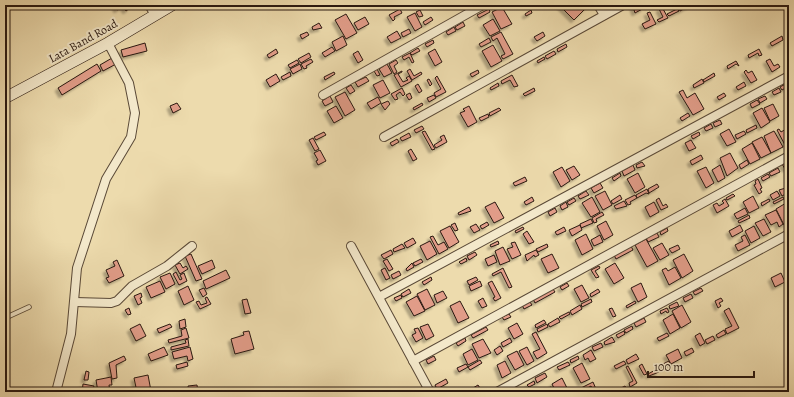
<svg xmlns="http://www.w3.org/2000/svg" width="794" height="397" font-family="Alegreya,serif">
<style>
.building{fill:#e19c88;stroke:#291810;filter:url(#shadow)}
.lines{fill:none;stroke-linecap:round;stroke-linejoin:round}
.service-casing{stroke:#5a4937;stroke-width:5.5}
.minor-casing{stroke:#5a4937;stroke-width:10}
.secondary-casing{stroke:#291810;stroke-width:12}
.service{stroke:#f3e8ca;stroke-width:4}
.minor{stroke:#f3e8ca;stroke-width:8}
.secondary{stroke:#f3e8ca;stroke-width:11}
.labels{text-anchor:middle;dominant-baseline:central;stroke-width:4;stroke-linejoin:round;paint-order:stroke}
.street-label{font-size:12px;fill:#291810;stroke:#f3e8ca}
</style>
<defs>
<filter id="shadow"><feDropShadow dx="-3" dy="3" stdDeviation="1" flood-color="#0004"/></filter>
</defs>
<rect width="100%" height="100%" fill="#eddbad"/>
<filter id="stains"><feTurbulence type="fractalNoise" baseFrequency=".005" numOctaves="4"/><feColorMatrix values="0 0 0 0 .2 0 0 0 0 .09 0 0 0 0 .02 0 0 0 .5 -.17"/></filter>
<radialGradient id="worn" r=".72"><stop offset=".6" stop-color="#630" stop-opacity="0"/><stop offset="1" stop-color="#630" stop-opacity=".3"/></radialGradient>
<g class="building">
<path d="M121,5L122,7L117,10L115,6Z"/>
<path d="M122,5H129L130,8L126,11Z"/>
<path d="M559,5H589L574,20Z"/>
<path d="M637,5H642L644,8L635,13L633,7Z"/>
<path d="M680,5L681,6L691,5L680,11L677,6Z"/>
<path d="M502,7L512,24L501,29L492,12Z"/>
<path d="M662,7L668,18L659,22L657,20L663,17L659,9Z"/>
<path d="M5,9L8,21L5,22Z"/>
<path d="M400,9L402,13L394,17L395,19L393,21L389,15Z"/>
<path d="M489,9L490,12L479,18L477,15Z"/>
<path d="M677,9L679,11L669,16L667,14Z"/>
<path d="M420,10L423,16L419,17L416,12Z"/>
<path d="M531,10L532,13L526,16L525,14Z"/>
<path d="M650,12L656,24L645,29L642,24L650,20L647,13Z"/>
<path d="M415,13L422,27L415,31L407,17Z"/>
<path d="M346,14L357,33L346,39L335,20Z"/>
<path d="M365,17L369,24L358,30L354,23Z"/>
<path d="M431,17L433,20L425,25L423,22Z"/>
<path d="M493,19L500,31L490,36L483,25Z"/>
<path d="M463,22L465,26L457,30L455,27Z"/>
<path d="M319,23L322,28L313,30L312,27Z"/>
<path d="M454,27L456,31L448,35L446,32Z"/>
<path d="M409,29L411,33L403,37L401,33Z"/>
<path d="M397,31L401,38L391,43L387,37Z"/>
<path d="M307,32L309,35L302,39L300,35Z"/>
<path d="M501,32L513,54L503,59L501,56L505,54L497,38L493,41L491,37Z"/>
<path d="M543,32L545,36L537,41L534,37Z"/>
<path d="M343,36L347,45L336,51L332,42Z"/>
<path d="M782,36L783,40L772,46L770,43Z"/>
<path d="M489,38L491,42L481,47L479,44Z"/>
<path d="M433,40L434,43L427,47L425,44Z"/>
<path d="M145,43L147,51L123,57L121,50Z"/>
<path d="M566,44L567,47L558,52L557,49Z"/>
<path d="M493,45L502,61L491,67L482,51Z"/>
<path d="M332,47L335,51L325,57L322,53Z"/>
<path d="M418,48L420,51L412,55L410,53Z"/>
<path d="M276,49L278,53L269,58L267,55Z"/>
<path d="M435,49L442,62L435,66L428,53Z"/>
<path d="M759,49L762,55L759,56L758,53L749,58L748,55Z"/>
<path d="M358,51L363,60L358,63L353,54Z"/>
<path d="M554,51L556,54L547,59L545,56Z"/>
<path d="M309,53L311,57L301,63L298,59Z"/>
<path d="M410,53L414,62L412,63L409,57L404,60L402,57Z"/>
<path d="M544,57L545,59L538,63L537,61Z"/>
<path d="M112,58L116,64L103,71L100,65Z"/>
<path d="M311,59L313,62L306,66L307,68L304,69L301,64Z"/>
<path d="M770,59L774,66L778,64L780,67L772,72L766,61Z"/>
<path d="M297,60L299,63L290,68L288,65Z"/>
<path d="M396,60L398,63L394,66L397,72L394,74L389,64Z"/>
<path d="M736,61L739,66L736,64L728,69L727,66Z"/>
<path d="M97,64L101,71L62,95L58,88Z"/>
<path d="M300,64L302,69L293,74L290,69Z"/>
<path d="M387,64L392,73L384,77L379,69Z"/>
<path d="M377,69L380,75L377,76L374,71Z"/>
<path d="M410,69L414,76L421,72L422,74L412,80L407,71Z"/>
<path d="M478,70L479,73L472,77L470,74Z"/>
<path d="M746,70L748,73L752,71L757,80L751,83L744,72Z"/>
<path d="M402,71V72L398,74L403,82L408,80L406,78L409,76L412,81L401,87L394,75Z"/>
<path d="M290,72L291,76L283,80L281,77Z"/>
<path d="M334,72L335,74L325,80L324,77Z"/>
<path d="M714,73L715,76L704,82L703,80Z"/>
<path d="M276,74L280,81L270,87L266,80Z"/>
<path d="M512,75L518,86L514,87L510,80L502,84L501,81Z"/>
<path d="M437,76L446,92L436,97L434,93L441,89L435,78Z"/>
<path d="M366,77L369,81L358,87L355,82Z"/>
<path d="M429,79L432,84L430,86L427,80Z"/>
<path d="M702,79L704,83L694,88L693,85Z"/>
<path d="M383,80L390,93L380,98L373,85Z"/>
<path d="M744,82L746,86L738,90L736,87Z"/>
<path d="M789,82V86L782,90L780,87Z"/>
<path d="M498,83L499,86L491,90L490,88Z"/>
<path d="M418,84L422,91L419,93L415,86Z"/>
<path d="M351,85L355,91L350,94L346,88Z"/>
<path d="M402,88L405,94L403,96L400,92L396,95L398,99L395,100L391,94Z"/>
<path d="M534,88L535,91L525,96L523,94Z"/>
<path d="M779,88L781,92L774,95L772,92Z"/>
<path d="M683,90L687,98L695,93L704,109L693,115L679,92Z"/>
<path d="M345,92L355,110L345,116L335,97Z"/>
<path d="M410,93L412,98L409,100L406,95Z"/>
<path d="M724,93L726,96L719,100L717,97Z"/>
<path d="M434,95L436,98L429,102L427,98Z"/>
<path d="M330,96L333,102L325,106L322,101Z"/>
<path d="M765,96L767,99L760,103L758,99Z"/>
<path d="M378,97L381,103L371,109L367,103Z"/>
<path d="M757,100L760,104L752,108L750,104Z"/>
<path d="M388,101L390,104L385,110L381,104Z"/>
<path d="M177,103L181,109L173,113L170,106Z"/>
<path d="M422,103L423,105L414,110L413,108Z"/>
<path d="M773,104L779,116L770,121L764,108Z"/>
<path d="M336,106L343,118L334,123L327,111Z"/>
<path d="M469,106L477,122L468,127L460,113L465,111L463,109Z"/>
<path d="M499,108L501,110L490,116L489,113Z"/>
<path d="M762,108L770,122L761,128L753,113Z"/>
<path d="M688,113L690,116L682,121L680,118Z"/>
<path d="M488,114L489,117L481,121L479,118Z"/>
<path d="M720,120L722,124L715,127L713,123Z"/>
<path d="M711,124L713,128L706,131L704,128Z"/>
<path d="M756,125L757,128L747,133L746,130Z"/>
<path d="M422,126L424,129L416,133L414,130Z"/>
<path d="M788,128L789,143L785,145L777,130L779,129L781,132Z"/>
<path d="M729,129L736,142L727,146L720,134Z"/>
<path d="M425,131L435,149L432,150L422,132Z"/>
<path d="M744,131L746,134L737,139L735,135Z"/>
<path d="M774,131L783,147L771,153L764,136Z"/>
<path d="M324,132L326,135L316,140L314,137Z"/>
<path d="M699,132L700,135L693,139L691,136Z"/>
<path d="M409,133L411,137L402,141L400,138Z"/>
<path d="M444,135L447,142L436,148L434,145L442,140L440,137Z"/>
<path d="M762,137L771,153L761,158L752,142Z"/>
<path d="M313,138L319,149L315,151L309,140Z"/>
<path d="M397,139L399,142L392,146L390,143Z"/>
<path d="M691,140L696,148L689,151L685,143Z"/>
<path d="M752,143L760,159L750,164L742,149Z"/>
<path d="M411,149L417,159L413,161L408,151Z"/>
<path d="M320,150L326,161L318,165L316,161L318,160L314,153Z"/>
<path d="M730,153L738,168L727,176L720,158Z"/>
<path d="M701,155L703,159L692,165L690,161Z"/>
<path d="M747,160L749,164L741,169L739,165Z"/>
<path d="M789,161V167L785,169L782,164Z"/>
<path d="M642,162L645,166L637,168L636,165Z"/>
<path d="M633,165L635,170L624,176L622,171Z"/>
<path d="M720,165L725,178L718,182L712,170Z"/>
<path d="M574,166L580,175L572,180L566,170Z"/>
<path d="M562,167L570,181L561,187L553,172Z"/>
<path d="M706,167L714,183L706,188L697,171Z"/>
<path d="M778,168L780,172L771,176L769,173Z"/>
<path d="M620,173L621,176L614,181L612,178Z"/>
<path d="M638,173L645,187L635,193L627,179Z"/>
<path d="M768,174L770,177L763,181L761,178Z"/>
<path d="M525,177L527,181L515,186L513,183Z"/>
<path d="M758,179L762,188L760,189L762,192L759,194L754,185L756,184L755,181Z"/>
<path d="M600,183L603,188L594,193L591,188Z"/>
<path d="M657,184L659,187L649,193L648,189Z"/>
<path d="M789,187V192L782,196L779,190Z"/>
<path d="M647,189L649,194L646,193L637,198L636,195Z"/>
<path d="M586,191L589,195L580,199L578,196Z"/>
<path d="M605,191L612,205L603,210L595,196Z"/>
<path d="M777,191L780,196L773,200L770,195Z"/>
<path d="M733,194L735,196L727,200L726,198Z"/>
<path d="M620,195L622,199L613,204L611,201Z"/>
<path d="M635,195L637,198L630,202L631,204L628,205L625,200Z"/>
<path d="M753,196L759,208L749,213L743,202Z"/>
<path d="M532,197L534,201L526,205L524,202Z"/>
<path d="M592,197L600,212L591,217L582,203Z"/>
<path d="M783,197L784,199L774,204L773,202Z"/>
<path d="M574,198L576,201L569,205L567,202Z"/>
<path d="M659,198L663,206L666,204L668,207L661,210L656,200Z"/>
<path d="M725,199L729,206L717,213L713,205L717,203L719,206L724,203L722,201Z"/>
<path d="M769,199L770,201L762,206L761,203Z"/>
<path d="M624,201L627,206L616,209L614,206Z"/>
<path d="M495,202L504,218L494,223L485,207Z"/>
<path d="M566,202L568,207L562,210L560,206Z"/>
<path d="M654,202L659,212L650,217L645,207Z"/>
<path d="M786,203L789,208V221L784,225L776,209Z"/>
<path d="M469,207L471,211L459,215L458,213Z"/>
<path d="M555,208L557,212L550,216L548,212Z"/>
<path d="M745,208L748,214L737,219L734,214Z"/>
<path d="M776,210L783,224L779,227L777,222L771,225L765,215Z"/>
<path d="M602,212L604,215L596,219L597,222L594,223L592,218Z"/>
<path d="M749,215L750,218L739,223L738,221Z"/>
<path d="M591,219L593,223L581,228L580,224Z"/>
<path d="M764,219L771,232L763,236L755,223Z"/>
<path d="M606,221L613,235L604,240L597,226Z"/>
<path d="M487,222L489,225L482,229L480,226Z"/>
<path d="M455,223L458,230L455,231L451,225Z"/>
<path d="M476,224L480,230L474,233L470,227Z"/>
<path d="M580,225L582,230L572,236L569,230Z"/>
<path d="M740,225L743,231L732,237L729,231Z"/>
<path d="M450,226L459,242L449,248L440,231Z"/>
<path d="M754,226L760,238L751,243L745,231Z"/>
<path d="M523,227L524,229L516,233L515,231Z"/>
<path d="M564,227L566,231L557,235L555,232Z"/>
<path d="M667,228L668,231L661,235L660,232Z"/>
<path d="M527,231L534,242L529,244L523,234Z"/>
<path d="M657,233L659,237L648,242L646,238Z"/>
<path d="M586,234L593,249L582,255L575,240Z"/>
<path d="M600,235L603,242L594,246L591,240Z"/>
<path d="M745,235L750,245L738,251L735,245L743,241L741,237Z"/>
<path d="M433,236L438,245L444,242L448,249L439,254L430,237Z"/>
<path d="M413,238L416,243L407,248L404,243Z"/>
<path d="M646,239L658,261L647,267L635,245Z"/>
<path d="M430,241L437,254L427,260L420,246Z"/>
<path d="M498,241L499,244L491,247L490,245Z"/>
<path d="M515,242L521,255L512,259L507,249L513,247L511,243Z"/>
<path d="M662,243L669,255L660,260L653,248Z"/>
<path d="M402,244L405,248L394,252L393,249Z"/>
<path d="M547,244L548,247L538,252L536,249Z"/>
<path d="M678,245L680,249L672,253L669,249Z"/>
<path d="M631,246L633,250L616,259L614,255Z"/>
<path d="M503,247L510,261L500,265L495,251Z"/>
<path d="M391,250L393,254L384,259L381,255Z"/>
<path d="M536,250L539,255L535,257L534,255L527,261L525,255Z"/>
<path d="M475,252L477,255L469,260L467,256Z"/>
<path d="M191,254L202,279L196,281L185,256Z"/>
<path d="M552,254L559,268L548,273L541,259Z"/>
<path d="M684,254L693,271L682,278L673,260Z"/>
<path d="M494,255L497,262L488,266L485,259Z"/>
<path d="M466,258L467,261L461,264L459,262Z"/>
<path d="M387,259L393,269L389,271L383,261Z"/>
<path d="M421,259L423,262L415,266L413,263Z"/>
<path d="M117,260L124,276L109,283L106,278L109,277L106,270L115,266L113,262Z"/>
<path d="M212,260L215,268L202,274L198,266Z"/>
<path d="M180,263L183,268L186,266L188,269L180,274L175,265Z"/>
<path d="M412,263L414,267L407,271L406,269Z"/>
<path d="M615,263L624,278L614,284L605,269Z"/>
<path d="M599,266L600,268L595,271L599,277L596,278L591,270Z"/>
<path d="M675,267L681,278L669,285L662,270L666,268L668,271Z"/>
<path d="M385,268L390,278L386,280L381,270Z"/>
<path d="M503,268L512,287L509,288L501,272L493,276L492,274Z"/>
<path d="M226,270L230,278L206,289L203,281Z"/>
<path d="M399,271L401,275L393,279L391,275Z"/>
<path d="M176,272L180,280L182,279L180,275L184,273L187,281L179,285L173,274Z"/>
<path d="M170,273L175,284L166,289L160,277Z"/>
<path d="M781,273L785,282L775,287L771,278Z"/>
<path d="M431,277L432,280L424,285L422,282Z"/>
<path d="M476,277L478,280L469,285L467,281Z"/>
<path d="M160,281L165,292L151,298L146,287Z"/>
<path d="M480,281L482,286L471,291L469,286Z"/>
<path d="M492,281L501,298L495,301L493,298L495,297L488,283Z"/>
<path d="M567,283L569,286L562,290L560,287Z"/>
<path d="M641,283L647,297L638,302L631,288Z"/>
<path d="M582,285L589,298L581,302L574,289Z"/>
<path d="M188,286L194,300L184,305L178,291Z"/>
<path d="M204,288L207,294L203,297L199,290Z"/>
<path d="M701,288L703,291L695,295L693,292Z"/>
<path d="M409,289L411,293L403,297L401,294Z"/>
<path d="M427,289L435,305L425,310L417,294Z"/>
<path d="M553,289L555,292L535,303L533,299Z"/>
<path d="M598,289L600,292L591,297L590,294Z"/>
<path d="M443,291L447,298L437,303L434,295Z"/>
<path d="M141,293L142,297L140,298L142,303L138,305L134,296Z"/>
<path d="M691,294L693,298L685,302L683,298Z"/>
<path d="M401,295L402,298L396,301L394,298Z"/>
<path d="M417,296L425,311L414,316L406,302Z"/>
<path d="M207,297L211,304L200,309L196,302L199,301L201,305L207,303L205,298Z"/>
<path d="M483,298L487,306L482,308L478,301Z"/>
<path d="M721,298L723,301L719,303L721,306L718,308L715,301Z"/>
<path d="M247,299L251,313L245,314L242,300Z"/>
<path d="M591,299L592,302L582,307L581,304Z"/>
<path d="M460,301L469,318L458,323L450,306Z"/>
<path d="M635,301L636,303L627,308L626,306Z"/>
<path d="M530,302L532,305L524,309L522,305Z"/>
<path d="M677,302L679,306L670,309L669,306Z"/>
<path d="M580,305L582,309L572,315L570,311Z"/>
<path d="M682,305L691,322L681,328L672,311Z"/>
<path d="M129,308L131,314L128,315L125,310Z"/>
<path d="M612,308L616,316L613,317L609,309Z"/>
<path d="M667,308L669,312L667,313L666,311L661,314L660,311Z"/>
<path d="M729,308L739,328L727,334L725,329L732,326L724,311Z"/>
<path d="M569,312L570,314L561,319L559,317Z"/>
<path d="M509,314L511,317L504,320L502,317Z"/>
<path d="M673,314L680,328L670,334L663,320Z"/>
<path d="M558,318L560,322L550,327L548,324Z"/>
<path d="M644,318L646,322L636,327L634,323Z"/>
<path d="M185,319L186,327L180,329L179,321Z"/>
<path d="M544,320L546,323L536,328L535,325Z"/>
<path d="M517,323L523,334L514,339L508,328Z"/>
<path d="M140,324L146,336L136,341L130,329Z"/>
<path d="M170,324L172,327L159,333L157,329Z"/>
<path d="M428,324L434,336L426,340L420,327Z"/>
<path d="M547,324L548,327L538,332L537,329Z"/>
<path d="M632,326L633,329L626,333L624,330Z"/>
<path d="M486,327L488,330L473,338L471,335Z"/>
<path d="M186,328L189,338L169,343L168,340L182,336L181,330Z"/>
<path d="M418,328L423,338L416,342L412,335L416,333L414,329Z"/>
<path d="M724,330L726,334L718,338L716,335Z"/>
<path d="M249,331L254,349L235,354L231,339L244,335L243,332Z"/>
<path d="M624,331L625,334L618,338L616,335Z"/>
<path d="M536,332L547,353L537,359L533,352L540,349L532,334Z"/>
<path d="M667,333L669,336L659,341L657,338Z"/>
<path d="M700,333L705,343L700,346L695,336Z"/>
<path d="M713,336L715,340L707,344L705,340Z"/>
<path d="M612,337L615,342L605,345L604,342Z"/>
<path d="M465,338L466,341L458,346L456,343Z"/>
<path d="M510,338L512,342L503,347L501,343Z"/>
<path d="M188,339L189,346L171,350V347L186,343L185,340Z"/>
<path d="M483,339L491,353L479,358L472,344Z"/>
<path d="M601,343L603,347L594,351L592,347Z"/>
<path d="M500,346L503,351L497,355L494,350Z"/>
<path d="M164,347L168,355L151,361L148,354Z"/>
<path d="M190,347L193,359L188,361L187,356L174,359L172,352Z"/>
<path d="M527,347L534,361L527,365L519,351Z"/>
<path d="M692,348L694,352L686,356L684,352Z"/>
<path d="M472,349L478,360L468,365L463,354Z"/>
<path d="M678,349L682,358L671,364L666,355Z"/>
<path d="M591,350L596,359L590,362L588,358L585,360L583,355Z"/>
<path d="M517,351L524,365L515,370L507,356Z"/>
<path d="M636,354L639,359L628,364L626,360Z"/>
<path d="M124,356L126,360L116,365L117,378L112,379L109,363Z"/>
<path d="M434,356L436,360L428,364L426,360Z"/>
<path d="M578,356L579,359L571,363L570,360Z"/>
<path d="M480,360L482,363L470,370L468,367Z"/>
<path d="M505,361L511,373L502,378L497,365Z"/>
<path d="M624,361L626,364L616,369L614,366Z"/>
<path d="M669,361L670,365L663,368L661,365Z"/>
<path d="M187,362L188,366L177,369L176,365Z"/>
<path d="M568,362L570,365L559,370L557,367Z"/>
<path d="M582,363L590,379L581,383L573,368Z"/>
<path d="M466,364L468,367L459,372L457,368Z"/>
<path d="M642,364L647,374L644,375L639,366Z"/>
<path d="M628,366L637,383L630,387L629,383L633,381L626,367Z"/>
<path d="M657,369L659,372L649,376L648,374Z"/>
<path d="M86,371L89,372L88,380H84Z"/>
<path d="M545,373L547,377L537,383L535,378Z"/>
<path d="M148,375L151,391L137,392L134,378Z"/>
<path d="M111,377L112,385H109L110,392H98L96,380Z"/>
<path d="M562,378L568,390L556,392L552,384Z"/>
<path d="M446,379L448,383L437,389L435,385Z"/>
<path d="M534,381L535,384L529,387L527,385Z"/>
<path d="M593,382L596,389L593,391L591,386L582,391L581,388Z"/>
<path d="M83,384L94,386L93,389L86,388L85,392H82Z"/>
<path d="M197,385L198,392H189L188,386Z"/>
<path d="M478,385L480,388L474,391L473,388Z"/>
<path d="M625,386L627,389L618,392L617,390Z"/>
<path d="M551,387L554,392H543L542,391Z"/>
<path d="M521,388L523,392H513Z"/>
</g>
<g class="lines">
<defs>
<path id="service" d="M5,318L29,307"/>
<g id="minor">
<path d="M149,5L155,15"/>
<path d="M598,5L604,15"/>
<path d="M323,95L483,5"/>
<path d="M384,137L623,5"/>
<path d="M351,246L430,392"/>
<path d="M379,297L789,76"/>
<path d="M75,302L111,303L117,301L132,286L167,266L192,246"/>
<path d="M413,361L789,156"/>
<path d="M56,392L71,334L77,268L106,179L131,137L135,113L129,83L108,43"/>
<path d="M497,392L789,234"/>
</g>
<path id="secondary" d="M5,98L108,43L172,5"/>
</defs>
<use href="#service" class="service-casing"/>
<use href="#minor" class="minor-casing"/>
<use href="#secondary" class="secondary-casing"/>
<use href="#service" class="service"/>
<use href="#minor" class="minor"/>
<use href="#secondary" class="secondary"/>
</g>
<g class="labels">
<g class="street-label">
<text transform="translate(83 41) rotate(-29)">Lata Band Road</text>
</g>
</g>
<rect width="794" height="397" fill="none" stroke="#eddbad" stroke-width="20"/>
<rect x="6" y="6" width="782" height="385" fill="none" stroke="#291810" stroke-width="2"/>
<rect x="10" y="10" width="774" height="377" fill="none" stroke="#291810"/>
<path d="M648 371v6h106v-6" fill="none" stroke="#291810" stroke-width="2"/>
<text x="654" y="371" font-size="12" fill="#291810" stroke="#f3e8ca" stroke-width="3" paint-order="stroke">100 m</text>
<rect width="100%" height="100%" filter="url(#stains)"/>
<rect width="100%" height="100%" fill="url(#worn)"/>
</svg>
